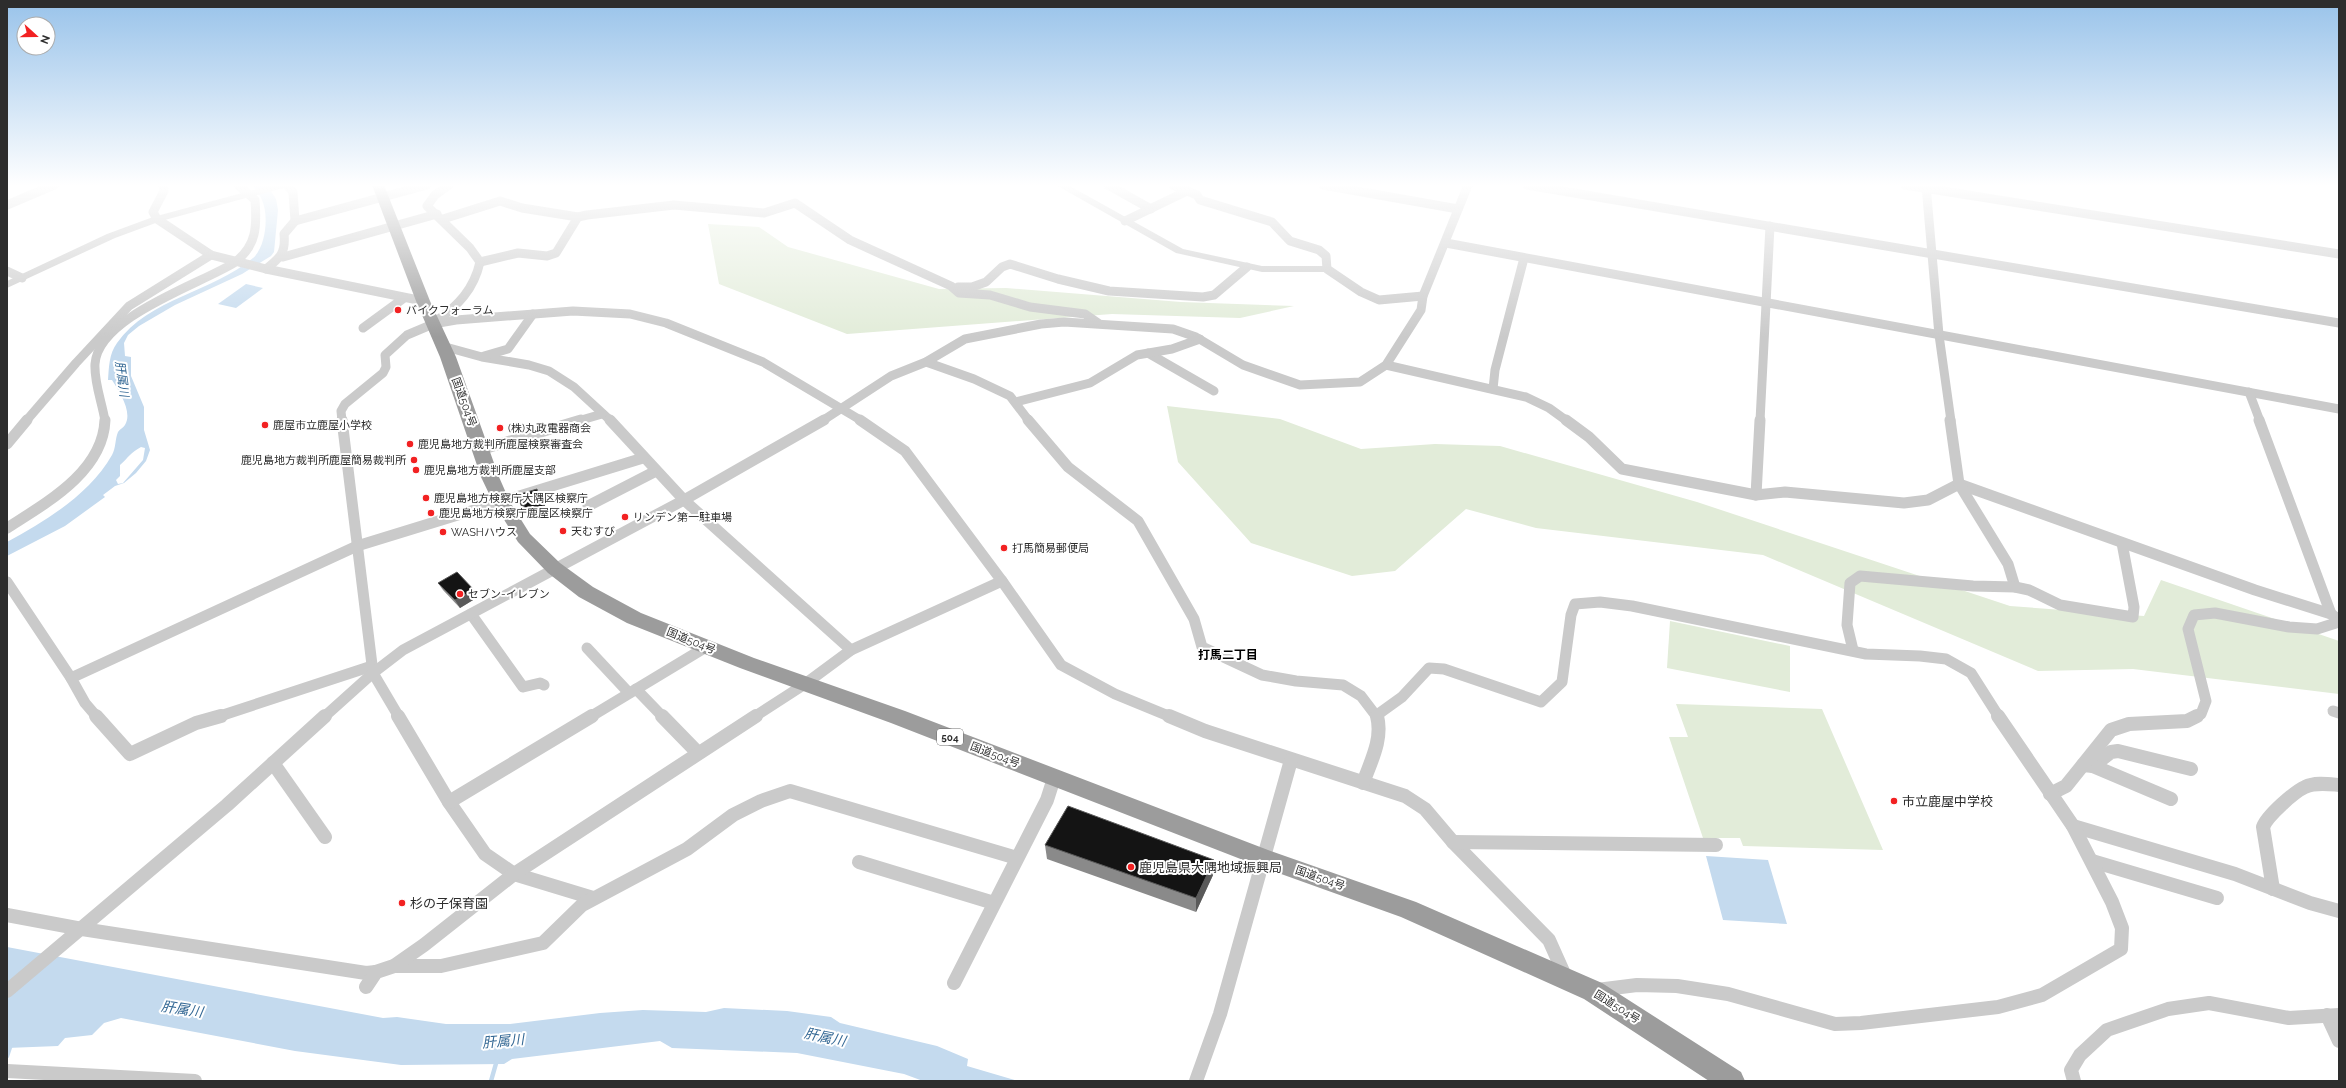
<svg xmlns="http://www.w3.org/2000/svg" width="2346" height="1088" font-family="Raleway,'Noto Sans JP',sans-serif">
<style>
.green{fill:#e2ecd9}
.water{fill:#c4daee;fill-rule:evenodd}
.lines{fill:none;stroke-linecap:round;stroke-linejoin:round}
.stream{stroke:#c4daee;stroke-width:4.5}
.minor-far2{stroke:#cacaca;stroke-width:9}
.minor-far1{stroke:#cacaca;stroke-width:11}
.minor{stroke:#cacaca;stroke-width:14}
.tertiary{fill:#cacaca;fill-rule:evenodd}
.trunk{fill:#9c9c9c;fill-rule:evenodd}
.wall{fill:#8a8a8a}
.shaded-wall{fill:#5a5a5a}
.building{fill:#141414;stroke:#5a5a5a}
.poi-dot{fill:#f22122;stroke:#fff;stroke-width:1.5}
.labels{text-anchor:middle;dominant-baseline:central;stroke-width:4;stroke-linejoin:round;paint-order:stroke}
.shield{fill:#fff;stroke:#6c6c6c;stroke-width:1}
.shield-label{font-size:10px;font-weight:bold;fill:#2d2d2d}
.poi-label{font-size:11px;fill:#2d2d2d;stroke:#fff;text-anchor:start}
.street-label{font-size:11px;fill:#2d2d2d;stroke:#fff}
.water-label{font-size:12px;font-style:italic;fill:#356995;stroke:#fff}
.neighbourhood-label{font-size:12px;font-weight:bold;fill:#000;stroke:#fff}
.near-poi-label{font-size:13px;fill:#2d2d2d;stroke:#fff;text-anchor:start}
.near-water-label{font-size:14px;font-style:italic;fill:#356995;stroke:#fff}
</style>
<rect width="100%" height="100%" fill="#fff"/>
<g class="green">
<path d="M708,224L759,227L788,247L939,289L1006,288L1181,302L1294,306L1240,318L1112,314L847,334L719,284Z"/>
<path d="M1167,406L1280,419L1361,449L1435,444L1500,446L1697,502L2010,606L2144,616L2161,580L2339,641V694L2133,669L2038,671L1763,555L1536,528L1466,509L1395,571L1352,576L1251,543L1178,462Z"/>
<path d="M1670,621L1790,646V692L1667,668Z"/>
<path d="M1676,704L1822,709L1883,850L1743,846L1740,838H1703L1669,737H1688Z"/>
</g>
<g class="water">
<path d="M252,185H267L276,199L278,210L274,252L271,256L242,274L175,305L139,326L128,335L124,343L125,356L131,357V376L144,407V430L150,450L146,461L136,473L124,483L115,486L103,495L105,497L65,526L7,556V542C47,520 89,495 112,455C116,448 115,439 118,432C120,429 123,428 125,425C133,412 119,391 112,380H108C109,367 109,354 117,343C149,298 213,292 253,258C266,247 269,215 262,200C260,195 256,190 252,185ZM141,447L145,448L143,460L123,483L118,484L116,480L120,476V465C129,457 130,453 141,447Z"/>
<path d="M246,284L263,288L236,308L218,304Z"/>
<path d="M1706,856L1768,860L1787,924L1723,920Z"/>
<path d="M7,947L383,1018L397,1017L446,1024H510L600,1013L643,1010L706,1012L724,1008L787,1011L831,1017L840,1023L937,1046L968,1059L967,1066L1018,1081H923L904,1074L797,1053L672,1048L660,1041L512,1059L504,1064L401,1065L295,1051L121,1018L104,1023L92,1035L65,1038L58,1046L7,1048Z"/>
</g>
<g class="lines">
<g class="stream">
<path d="M7,1056L11,1044"/>
<path d="M491,1081L497,1060"/>
</g>
<g class="minor-far2">
<path d="M163,185L164,191L153,212L157,219L211,255L266,269L423,301"/>
<path d="M1108,185L1151,209"/>
<path d="M1173,185L1197,195L1200,200L1272,222L1290,241L1319,250L1326,256L1327,269L1361,292L1379,300L1423,296"/>
<path d="M1323,185L1458,209"/>
<path d="M1527,185L2339,323"/>
<path d="M1905,185L2339,254"/>
<path d="M1926,185L1939,335L1951,421"/>
<path d="M7,205L54,185"/>
<path d="M443,219L500,201L522,208L578,217"/>
<path d="M295,221L427,185"/>
<path d="M1125,221L1187,191"/>
<path d="M1446,243L2339,409"/>
<path d="M283,257L437,214"/>
<path d="M480,262L518,253L547,256L556,253L578,217L587,215L674,205L764,213L795,203L850,240L951,286L959,293L990,295L1030,307L1085,314L1098,323"/>
<path d="M266,269C280,258 286,253 284,234L295,221L293,192L287,185"/>
<path d="M7,271L22,278"/>
<path d="M958,287H972L986,282L1002,267L1010,264L1058,279L1109,291L1203,297L1214,295L1247,267"/>
<path d="M436,321C458,306 474,289 480,262L470,248L427,206L435,195L449,185"/>
<path d="M363,328L404,298"/>
<path d="M442,346L482,357L529,365L549,371L574,387L611,421"/>
<path d="M1148,353L1214,391"/>
<path d="M484,356L508,349L533,314"/>
<path d="M926,362L974,379L1010,396L1029,421"/>
<path d="M1386,365L1526,397L1549,408L1567,421"/>
<path d="M1493,389L1495,370L1524,258"/>
<path d="M2249,392L2260,421"/>
<path d="M1016,402L1090,383L1137,355L1172,349L1200,339"/>
<path d="M26,421L76,363L129,306L211,255"/>
<path d="M105,421C102,402 94,383 95,364C98,317 198,285 234,263C257,246 257,226 255,200L238,185"/>
<path d="M342,421L341,411L345,404L383,373L386,367L385,355L407,335L433,324L456,320L573,311L630,314L666,323L763,362L862,421"/>
<path d="M578,421L602,414"/>
<path d="M822,421L891,376L926,362L965,339L1041,324L1064,322L1173,329L1196,337L1243,365L1300,385L1360,382L1386,365L1421,310L1423,296L1468,185"/>
<path d="M1760,421L1770,226"/>
</g>
<g class="minor-far1">
<path d="M342,420L373,673L399,717"/>
<path d="M610,420L684,500L851,650"/>
<path d="M860,420L905,451L1002,581L1061,665L1115,694L1171,717"/>
<path d="M1028,420L1068,467L1138,521L1194,619L1202,647L1262,675L1296,681L1343,685L1361,696L1377,717"/>
<path d="M1566,420L1589,437L1622,469L1756,495L1785,492L1904,503L1928,500L1959,484L2255,590L2331,614L2339,620"/>
<path d="M1950,420L1959,484L2008,564L2015,587"/>
<path d="M2259,420L2331,614"/>
<path d="M7,444L27,420"/>
<path d="M480,450L581,420"/>
<path d="M1756,495L1760,420"/>
<path d="M588,506L656,471"/>
<path d="M7,528C46,503 103,472 105,420"/>
<path d="M7,582L71,678L85,703L97,717"/>
<path d="M471,614L523,687L540,683L544,685"/>
<path d="M587,648L629,693"/>
<path d="M1853,650L1847,625L1850,583L1860,576L1973,586L2015,587L2029,590L2060,605L2133,617L2134,607L2122,543"/>
<path d="M71,678L357,546L643,458"/>
<path d="M636,689L663,717"/>
<path d="M2333,711L2339,713"/>
<path d="M1377,715L1402,697L1429,668L1444,669L1541,702L1562,682L1571,615L1575,604L1600,602L1632,606L1866,654L1920,656L1946,659L1971,673L1999,717"/>
<path d="M217,717L372,666"/>
<path d="M324,717L373,673L403,650L684,500L824,420"/>
<path d="M590,717L706,647"/>
<path d="M754,717L805,684L851,650L1002,581"/>
<path d="M2195,717L2201,714L2206,701L2188,629L2194,615L2215,613L2289,627L2317,629L2339,622"/>
</g>
<g class="minor">
<path d="M96,716L130,754L196,723L221,716"/>
<path d="M398,716L449,802L485,854L514,874L593,898"/>
<path d="M662,716L698,753"/>
<path d="M1169,716L1205,731L1405,796L1425,809L1453,842L1549,940L1566,978"/>
<path d="M273,763L325,837"/>
<path d="M2083,765L2093,766L2111,752L2118,751L2191,769"/>
<path d="M2093,766L2171,799"/>
<path d="M1363,783C1371,761 1383,739 1377,716"/>
<path d="M2050,794L2066,786L2111,730L2129,724L2187,721L2197,716"/>
<path d="M449,802L592,716"/>
<path d="M2073,826L2235,874L2310,903L2339,911"/>
<path d="M1453,842L1716,845"/>
<path d="M2092,861L2217,898"/>
<path d="M859,862L994,903"/>
<path d="M2273,889L2263,827C2267,816 2294,792 2305,787C2315,782 2328,784 2339,785"/>
<path d="M7,915L82,929L366,973L376,972"/>
<path d="M394,966H441L543,943L582,905L687,849L733,815L761,801L790,791L1017,858"/>
<path d="M954,983L1047,800L1054,778"/>
<path d="M366,987L376,972L394,966L424,945L514,874L756,716"/>
<path d="M1597,990L1637,985L1677,986L1728,994L1835,1024L1861,1023L1998,1007L2042,995L2121,949L2122,928L2112,902L2073,826L1998,716"/>
<path d="M7,991L227,805L325,716"/>
<path d="M2327,1015L2339,1041"/>
<path d="M7,1071L195,1081"/>
<path d="M1196,1081L1220,1014L1291,760"/>
<path d="M2074,1081L2071,1070L2080,1055L2107,1030L2168,1009L2209,1003L2289,1018L2339,1015"/>
</g>
<g class="tertiary">
<path d="M272,185H288L287,187L161,221L115,238L7,288V281L107,234L153,217Z"/>
<path d="M1056,185H1068L1183,249L1262,266H1327L1332,269L1327,272H1262L1176,253Z"/>
</g>
<path class="trunk" d="M372,185H384L430,301L456,357L499,477L510,502L530,534L560,563L593,587L641,613L754,658L905,711L1268,850L1416,902L1602,983L1741,1072L1745,1081H1709L1584,999L1401,917L1256,865L891,723L740,668L627,623L579,597L548,573L518,542L493,502L481,477L440,357L416,301Z"/>
</g>
<g class="wall">
<path d="M438,583L478,597L460,608L443,590Z"/>
<path d="M1045,845L1214,860L1213,875L1196,912L1047,859Z"/>
</g>
<g class="shaded-wall">
<path d="M541,493L544,501L547,514L529,519L525,512Z"/>
<path d="M523,498L527,506L522,508L518,500Z"/>
<path d="M474,590L478,597L460,608L455,600Z"/>
<path d="M1214,860L1213,875L1196,912V898Z"/>
</g>
<g class="building">
<path d="M537,489L538,494L541,493L543,507L525,512L523,498L518,500L517,495Z"/>
<path d="M457,572L474,590L455,600L438,583Z"/>
<path d="M1068,806L1214,860L1196,898L1045,845Z"/>
</g>
<linearGradient id="sky" x2="0" y2="1"><stop stop-color="#99c3ea"/><stop offset="0.55" stop-color="#fff"/><stop offset="1" stop-color="#fff" stop-opacity="0"/></linearGradient>
<rect width="2346" height="337" fill="url(#sky)"/>
<g class="poi-dot">
<circle cx="398" cy="310" r="4"/>
<circle cx="265" cy="425" r="4"/>
<circle cx="500" cy="428" r="4"/>
<circle cx="410" cy="444" r="4"/>
<circle cx="414" cy="460" r="4"/>
<circle cx="416" cy="470" r="4"/>
<circle cx="426" cy="498" r="4"/>
<circle cx="431" cy="513" r="4"/>
<circle cx="625" cy="517" r="4"/>
<circle cx="563" cy="531" r="4"/>
<circle cx="443" cy="532" r="4"/>
<circle cx="1004" cy="548" r="4"/>
<circle cx="460" cy="594" r="4"/>
<circle cx="1894" cy="801" r="4"/>
<circle cx="1131" cy="867" r="4"/>
<circle cx="402" cy="903" r="4"/>
</g>
<g class="labels">
<rect class="shield" x="937" y="729" width="26" height="16" rx="3"/>
<g class="shield-label">
<text x="950" y="737">504</text>
</g>
<g class="poi-label">
<text x="406" y="310">バイクフォーラム</text>
<text x="273" y="425">鹿屋市立鹿屋小学校</text>
<text x="508" y="428">(株)丸政電器商会</text>
<text x="418" y="444">鹿児島地方裁判所鹿屋検察審査会</text>
<text x="406" y="460" text-anchor="end">鹿児島地方裁判所鹿屋簡易裁判所</text>
<text x="424" y="470">鹿児島地方裁判所鹿屋支部</text>
<text x="434" y="498">鹿児島地方検察庁大隅区検察庁</text>
<text x="439" y="513">鹿児島地方検察庁鹿屋区検察庁</text>
<text x="633" y="517">リンデン第一駐車場</text>
<text x="571" y="531">天むすび</text>
<text x="451" y="532">WASHハウス</text>
<text x="1012" y="548">打馬簡易郵便局</text>
<text x="468" y="594">セブン-イレブン</text>
</g>
<g class="street-label">
<text transform="translate(464 402) rotate(70)">国道504号</text>
<text transform="translate(691 641) rotate(22)">国道504号</text>
<text transform="translate(995 755) rotate(21)">国道504号</text>
<text transform="translate(1320 878) rotate(19)">国道504号</text>
<text transform="translate(1617 1007) rotate(32)">国道504号</text>
</g>
<g class="water-label">
<text transform="translate(122 379) rotate(82)">肝属川</text>
</g>
<g class="neighbourhood-label">
<text x="1228" y="655">打馬二丁目</text>
</g>
<g class="near-poi-label">
<text x="1902" y="801">市立鹿屋中学校</text>
<text x="1139" y="867">鹿児島県大隅地域振興局</text>
<text x="410" y="903">杉の子保育園</text>
</g>
<g class="near-water-label">
<text transform="translate(182 1009) rotate(9)">肝属川</text>
<text transform="translate(825 1037) rotate(12)">肝属川</text>
<text transform="translate(503 1041) rotate(-5)">肝属川</text>
</g>
</g>
<rect width="2346" height="1088" fill="none" stroke="#2d2d2d" stroke-width="16"/>
<g transform="translate(36 36) rotate(111)"><circle r="19" fill="#ffffff" stroke="#ababab"/>
<path d="M0-3L7 15L0 10L-7 15Z" fill="#f22122"/>
<text y="-6" font-size="11" font-weight="bold" text-anchor="middle" fill="#2d2d2d">N</text>
</g>
</svg>
